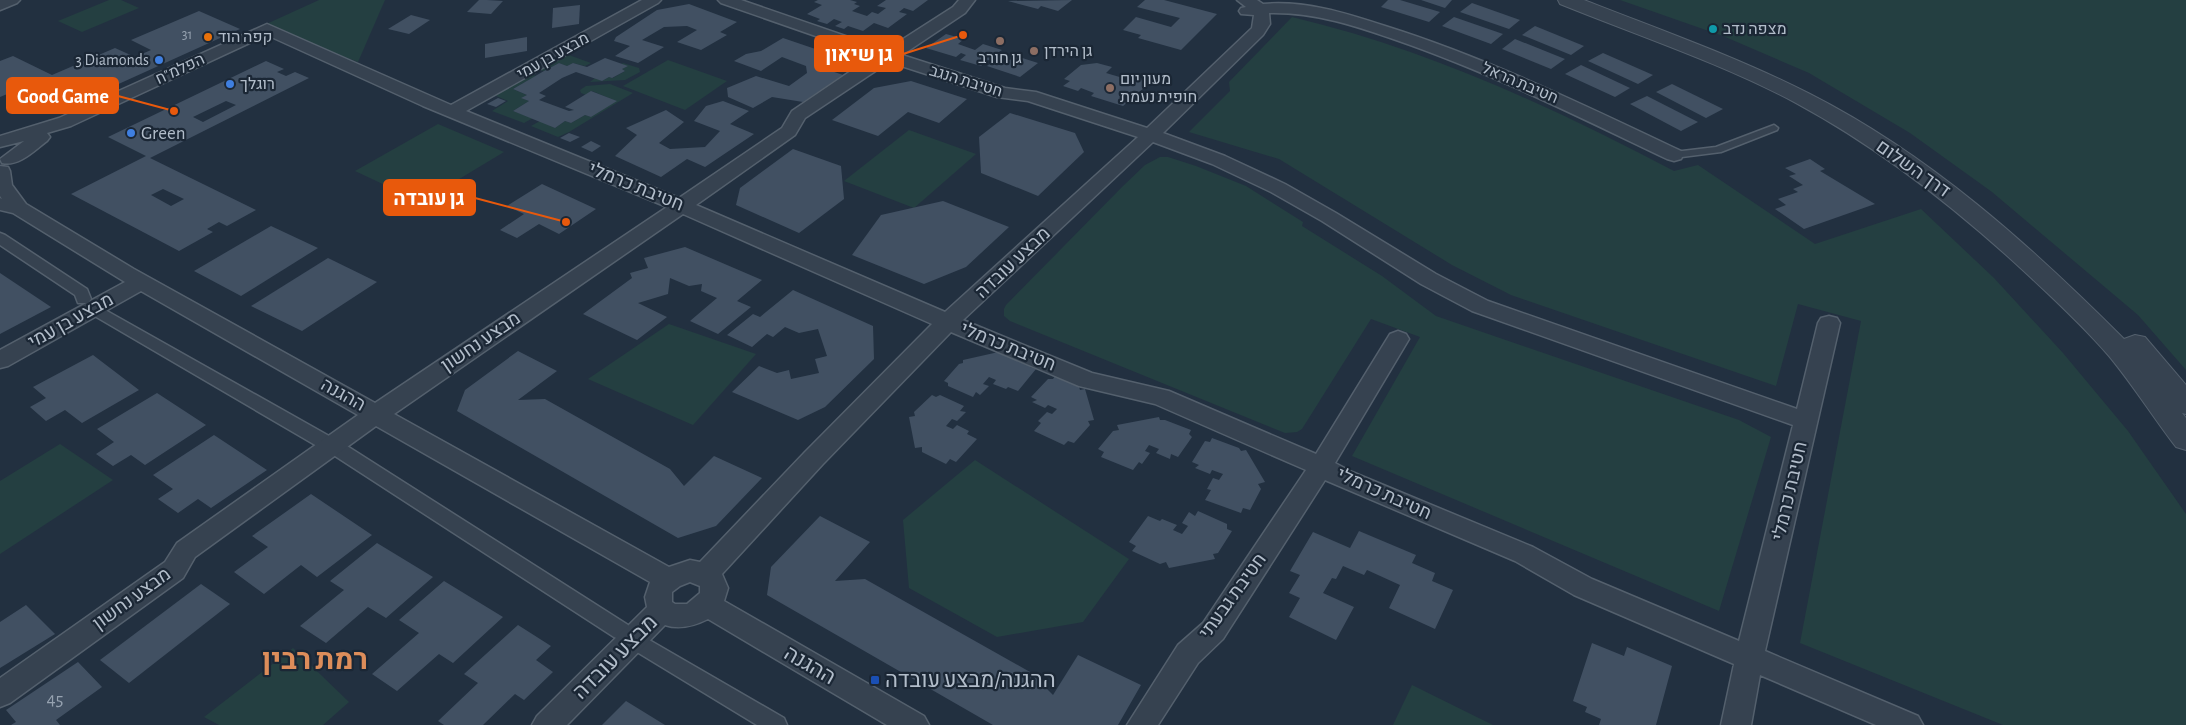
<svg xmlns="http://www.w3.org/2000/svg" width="2186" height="725" font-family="'Alegreya Sans',Heebo,sans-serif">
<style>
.green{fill:#243f41}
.building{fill:#415062;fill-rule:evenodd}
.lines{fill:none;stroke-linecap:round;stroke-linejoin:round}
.service-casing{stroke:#54606d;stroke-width:3}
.pedestrian-casing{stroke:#54606d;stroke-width:3}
.minor-casing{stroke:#54606d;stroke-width:3}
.tertiary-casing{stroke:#54606d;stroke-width:2}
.service{fill:#364250;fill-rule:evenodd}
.pedestrian{fill:#364250;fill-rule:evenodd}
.minor{fill:#364250;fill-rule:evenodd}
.tertiary{fill:#364250;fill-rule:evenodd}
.culture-dot{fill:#0f9aa8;stroke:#1b2735;stroke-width:2}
.food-dot{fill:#e8710a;stroke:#1b2735;stroke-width:2}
.education-dot{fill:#8d6e63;stroke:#1b2735;stroke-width:2}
.shop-dot{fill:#3f7fe0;stroke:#1b2735;stroke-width:2}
.transit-dot{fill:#1a4fb4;stroke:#1b2735;stroke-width:2}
.labels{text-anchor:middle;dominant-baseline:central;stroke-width:4.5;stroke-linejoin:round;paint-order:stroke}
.far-number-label{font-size:14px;fill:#96a2b0}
.far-poi-label{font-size:16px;fill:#b2bdca;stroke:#1b2735;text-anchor:start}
.far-street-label{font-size:16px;fill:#b2bdca;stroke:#1b2735}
.poi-label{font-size:19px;fill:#b2bdca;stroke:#1b2735;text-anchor:start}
.street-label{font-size:19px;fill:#b2bdca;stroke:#1b2735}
.near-number-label{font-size:19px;fill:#96a2b0}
.near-street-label{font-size:22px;fill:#b2bdca;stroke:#1b2735}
.near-poi-label{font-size:22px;fill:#b2bdca;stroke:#1b2735;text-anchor:start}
.near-district-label{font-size:29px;font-weight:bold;fill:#dd8d5a;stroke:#1b2735}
.leader{fill:none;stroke:#e8590c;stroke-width:2}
.callout-dot{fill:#e8590c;stroke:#1b2735;stroke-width:2}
.callout{fill:#e8590c;stroke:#e8590c;stroke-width:2}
.callout-label{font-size:20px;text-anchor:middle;font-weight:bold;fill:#fff}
</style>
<rect width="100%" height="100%" fill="#223040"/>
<g class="green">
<path d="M109,0H121L139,8L82,32L58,21Z"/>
<path d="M319,0H385L358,62L262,26Z"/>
<path d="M1620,0H2186V370L2138,315L1992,192L1910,133L1809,73L1723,36Z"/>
<path d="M1292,17C1427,49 1552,107 1674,171L1698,165L1815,244L1921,209L1994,278L2063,353L2128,431L2186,514V725H2003L1800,643L1861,321L1798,304L1776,386L1511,295L1452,265L1279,159L1189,132L1230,91L1229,82Z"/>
<path d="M566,54L591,63L585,66L573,63L567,66L559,63L544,71L539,70Z"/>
<path d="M668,60L727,81L685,110L623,86Z"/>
<path d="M623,63L639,68L640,72L625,80L590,82L595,78L602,81L609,77L613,78L625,71L622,69L627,66L621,64Z"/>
<path d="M531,74L536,76L513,89L527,95L522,98L529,101L513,111L533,118L524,123L492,111L508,101L494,95Z"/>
<path d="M610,84L633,93L569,132L558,137L531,126L540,121L555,128L565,121L571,123L585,115L591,117L616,101L592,91L586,95L581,93L580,90L586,86Z"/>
<path d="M438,124L504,152L421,202L355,171Z"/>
<path d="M909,130L976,154L914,208L844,181Z"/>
<path d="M1160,157H1168L1196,166L1246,186L1303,222L1302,226L1382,276L1436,316L1739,420L1771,437L1719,611L1352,456L1420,337L1371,319L1302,429L1297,432L1285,433L1010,321L1004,316V309L1006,305L1122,187L1145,165Z"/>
<path d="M669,324L756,354L693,425L588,379Z"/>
<path d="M60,444L113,480L0,554V481Z"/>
<path d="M975,460L1129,559L1083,622L997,637L909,588L903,520Z"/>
<path d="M293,648L349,702L323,725H219L204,717Z"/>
<path d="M1412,685L1493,725H1393Z"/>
</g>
<g class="building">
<path d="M479,0H487L503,1L491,14L467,12Z"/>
<path d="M818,0H850L857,2L854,4L860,6L852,11L867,16L872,12L878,14L886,8L877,6L886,0H928L913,11L904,8L899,12L907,14L888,28L874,23L863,31L848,26L844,29L835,26L842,22L834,19L827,24L817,21L820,19L807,14L822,5L814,2Z"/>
<path d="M1072,0L1058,11L1041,6L1038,9L1008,1Z"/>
<path d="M1145,0H1164L1217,14L1181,50L1138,38L1141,35L1123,30L1136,17L1171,27L1180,18L1137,7Z"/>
<path d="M1388,0H1400L1440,12L1429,22L1381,7Z"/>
<path d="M1421,0H1452L1445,8Z"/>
<path d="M1472,3L1520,20L1509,29L1460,12Z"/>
<path d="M689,4L737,22L720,32L727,35L701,50L677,42L697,30L687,26L664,27L642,40L664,47L638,63L615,56L630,46L614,41L616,37L657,10Z"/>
<path d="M580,5L579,24L552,28L553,8Z"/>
<path d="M199,11L240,29L81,101L41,80L0,97V61L13,56L52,75L115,48L135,57L151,50L131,40Z"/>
<path d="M411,15L430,20L409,34L388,29Z"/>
<path d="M1454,17L1503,34L1491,44L1442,26Z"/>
<path d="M1535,26L1584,46L1571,55L1522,35Z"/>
<path d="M946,34L964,39L958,44L975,50L983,44L1002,50L994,55L1010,60L1016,56L1038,63L1020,77L987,66L993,62L991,61L988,60L981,66L960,60L966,55L961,53L956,57L926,48Z"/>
<path d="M527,37V51L485,58V44Z"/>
<path d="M783,38L836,56L820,67L843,75L803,102L772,97L753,108L728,97L727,88L756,76L789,86L807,73L806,66L782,57L761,71L734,61L746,54L761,51Z"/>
<path d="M1515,39L1565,59L1551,69L1502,49Z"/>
<path d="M1603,53L1653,75L1638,84L1588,61Z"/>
<path d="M605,58L628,66L622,69L625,71L612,78L609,77L602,81L576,72L562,78L539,93L546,96L539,100L569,111L574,110L565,107L591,91L617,101L591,117L585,115L571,123L565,121L555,128L513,111L529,101L521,98L527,95L513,89L544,71L559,63L567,66L573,63L587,67Z"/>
<path d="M266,61L284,69L277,72L286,76L295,72L309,78L150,158L256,210L227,226L219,222L207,229L213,232L179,251L71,194L146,156L108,137ZM226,101L236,105L203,122L193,117ZM163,189L184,199L171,206L151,195Z"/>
<path d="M1097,63L1112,67L1106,73L1123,78L1128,74L1140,77L1145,87L1123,106L1091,96L1094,93L1081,88L1078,91L1063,86L1070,81L1064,79L1081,65Z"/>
<path d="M1581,65L1630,88L1615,97L1565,74Z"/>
<path d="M911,81L967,99L939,123L908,112L878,136L832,120L874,88Z"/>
<path d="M1672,84L1723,109L1706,118L1656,92Z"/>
<path d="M1647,96L1698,122L1681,131L1630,104Z"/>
<path d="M498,98L506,101L496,107L487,104Z"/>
<path d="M723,101L749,111L730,124L754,134L705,167L687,159L661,177L615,156L637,135L626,128L666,110L684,122L659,143L670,149L705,147L720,131L694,121L706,106Z"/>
<path d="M1010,113L1075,133L1084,152L1038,196L981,173L979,137Z"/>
<path d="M569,133L580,137L570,142L560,138Z"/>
<path d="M591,141L601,146L592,152L581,147Z"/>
<path d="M793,149L841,166L844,199L799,233L736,205L740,188Z"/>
<path d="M1810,159L1825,169L1820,171L1875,204L1804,229L1775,209L1786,205L1778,199L1798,192L1793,189L1803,185L1789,176L1796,174L1785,168Z"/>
<path d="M542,184L596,209L559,234L539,224L517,238L500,230L524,214L507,206Z"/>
<path d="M943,201L1009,227L966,267L924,284L852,255L881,215Z"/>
<path d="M271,226L318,248L241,296L194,271Z"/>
<path d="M685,247L762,280L737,301L751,307L718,334L690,321L717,298L701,291L702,284L689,286L670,278L668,294L638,303L667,317L637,340L583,314L632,278L630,273L648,268L644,258Z"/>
<path d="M328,258L377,282L302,331L251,306Z"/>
<path d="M0,273L51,307L0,334Z"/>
<path d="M793,290L873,326L874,359L825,407L798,420L732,392L759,366L777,373L789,370L791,379L819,373L815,359L827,356L818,329L799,333L785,327L773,337L767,334L752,347L727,335L753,314L760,317Z"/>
<path d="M518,351L557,371L518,400L545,399L670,469L684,486L714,456L762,478L716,526L678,538L457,411L465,390Z"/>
<path d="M1003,351L1004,356L1010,354L1033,363L1030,367L1036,369L1018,391L1008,387L1006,389L993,384L996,380L989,377L983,384L989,386L980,395L976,392L973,397L948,386V383L944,381L959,364L963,363V360Z"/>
<path d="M93,355L139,390L82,423L65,410L46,421L30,407L46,398L33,387Z"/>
<path d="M1055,376L1079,387L1080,390L1085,389L1094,420L1088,421L1090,425L1074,443L1068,441L1064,445L1034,431L1041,423L1038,421L1047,412L1052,414L1057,409L1048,405L1045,408L1032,402L1037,400L1031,397L1048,379H1053Z"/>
<path d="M157,393L206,425L145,465L131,455L113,466L96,454L114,442L97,429Z"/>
<path d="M932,395L936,397L940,395L964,406L960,411L966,412L957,421L952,419L946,426L953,429L957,425L969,431L967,434L977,439L956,462L950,459L946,464L922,452V447L915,448L909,417L915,416L914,412Z"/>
<path d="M1159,417L1160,420H1165L1191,430L1189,434L1192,437L1178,457L1171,454L1170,459L1156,453L1159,449L1149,445L1145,451L1150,453L1142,464L1139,462L1133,470L1101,457L1104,452L1098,449L1113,431L1119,430L1117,425Z"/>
<path d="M214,435L267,470L211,508L198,499L178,513L158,499L173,489L153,475Z"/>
<path d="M1212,438L1239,448L1241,451L1246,450L1265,482L1258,484L1261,489L1250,510L1243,508L1241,513L1205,500L1211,490L1207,489L1213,478L1219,480L1223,474L1212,470L1210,474L1195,468L1199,465L1192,462L1205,441L1210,442Z"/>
<path d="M311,494L372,535L317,577L301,565L264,594L234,572L268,547L252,536Z"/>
<path d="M1198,511L1227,524V529L1232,531L1218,553L1213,554L1215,559L1169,568L1166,562L1160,564L1132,551L1136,546L1129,542L1148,516L1160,521L1162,519L1177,525L1173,530L1182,534L1188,526L1182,523L1189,512L1195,516Z"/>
<path d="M820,516L870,542L835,581L865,579L1030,672L1053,695L1078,655L1141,685L1118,725H993L767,595L771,567Z"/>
<path d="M1359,531L1416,555L1412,563L1435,573L1432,581L1453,590L1435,629L1389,608L1400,585L1367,570L1364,575L1343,566L1336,579L1332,578L1323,593L1354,607L1336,640L1289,617L1300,598L1289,593L1300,575L1290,571L1313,532L1350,548Z"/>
<path d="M377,543L433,577L386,618L368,607L326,643L300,626L344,590L330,581Z"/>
<path d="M444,581L503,617L453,663L439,654L397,691L372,674L419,633L399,620Z"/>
<path d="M201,584L230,604L129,683L100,660Z"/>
<path d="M26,605L55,634L0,668V622Z"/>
<path d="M518,625L551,646L536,660L553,672L524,700L515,694L483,725H444L438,721L478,683L464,674Z"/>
<path d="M1592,643L1624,656L1627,647L1672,666L1656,725H1599L1601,719L1585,712L1587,707L1573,701Z"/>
<path d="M78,662L102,687L56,720L60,725H11L16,722L6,710Z"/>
<path d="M626,701L665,725H602Z"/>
</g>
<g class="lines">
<defs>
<path id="service" d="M1774,125L1778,128L1777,130L1721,152L1674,158L1669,155L1674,152L1716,147Z"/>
<g id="pedestrian">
<path d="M0,233L5,235L87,289L91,299L88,303H78L75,295L0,245Z"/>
<path d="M98,306L329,436L332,441L329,446L323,447L317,446L93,315L90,311L93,307Z"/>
<path d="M341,444L347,446L628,625L631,631L628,637L621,640L614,637L335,456L332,451L335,446Z"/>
<path d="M644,637L784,718L787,725H757L637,652L634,646L637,640Z"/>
</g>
<g id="minor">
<path d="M0,0H20L17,3L0,10Z"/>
<path d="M642,0H661L658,3L466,111L679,198L782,128L792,111L873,56L721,3L718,0H741L886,50L953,7L959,0H975L965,13L902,55L1005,88L1036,92L1147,128L1252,28L1254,15L1241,14L1239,11L1241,8L1246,7L1237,0H1257L1263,4C1304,0 1346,13 1385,26C1487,58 1584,105 1681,151L1683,155L1681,159L1674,161L1667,159C1579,117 1491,73 1399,41C1356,26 1315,12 1269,13L1270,24L1263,35L1163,133L1225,156L1285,184L1336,213L1436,274L1488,301L1797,409L1818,323L1821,318L1829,316L1837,318L1840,323L1765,651L1918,716L1923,725H1876L1760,675L1751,725H1721L1734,664L1574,595L1515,561L1325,480L1223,639L1198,663L1158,725H1127L1178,645L1203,623L1306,470L1155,404L1079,386L951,332L823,464L722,574L728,588L724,601L924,716L929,725H887L708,619C694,626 680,630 665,625L567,725H532L537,716L647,607L645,597L650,582L376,426L195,557L183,578L10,703L0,707V678L165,562L177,543L358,415L141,291L8,366L0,368V350L125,282L13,213L0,210V198L2,199L0,196V166L8,167L10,171L12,185L26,204L134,269L375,403L667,207L423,106L267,35L71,126L47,133L50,137L47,141C35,150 19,167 2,163L0,159L24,141L0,147V136L59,118L267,24L451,105ZM889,62L997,97L1028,101L1138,137L945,312L696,205L795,135L805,118ZM1153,142L1212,164L1271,192L1322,221L1421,284L1472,311L1793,425L1739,641L1592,579L1533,547L1352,472L1335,463L1409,339L1406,334L1398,331L1390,334L1316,454L1169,391L1092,373L963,320ZM683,214L932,324L805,452L700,562L690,560L669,567L394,414ZM690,582L700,586V593L687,604H675L672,602V592L680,586Z"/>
</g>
<path id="tertiary" d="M1558,0H1584C1660,30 1738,57 1810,94C1930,155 2030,245 2124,339L2135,335L2145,337L2186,385V414L2182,413L2186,418V450L2176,447C2153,417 2133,385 2109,356C2084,327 2055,300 2027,274C1956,208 1881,149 1796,103C1721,63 1639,36 1560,4Z"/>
</defs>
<use href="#service" class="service-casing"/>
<use href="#pedestrian" class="pedestrian-casing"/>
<use href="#minor" class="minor-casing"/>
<use href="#tertiary" class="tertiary-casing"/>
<use href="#service" class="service"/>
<use href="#pedestrian" class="pedestrian"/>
<use href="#minor" class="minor"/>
<use href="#tertiary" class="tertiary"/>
</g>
<circle class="culture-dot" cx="1713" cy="29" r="5"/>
<circle class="food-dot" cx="208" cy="37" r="5"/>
<g class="education-dot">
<circle cx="1000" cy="41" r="5"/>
<circle cx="1034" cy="51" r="5"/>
<circle cx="1110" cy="88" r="5"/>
</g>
<g class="shop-dot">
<circle cx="159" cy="60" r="5"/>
<circle cx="230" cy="84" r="5"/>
<circle cx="131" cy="133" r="5"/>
</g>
<rect class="transit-dot" x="870" y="675" width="10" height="10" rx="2.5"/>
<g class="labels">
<g class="far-number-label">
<text x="187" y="35">31</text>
</g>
<g class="far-poi-label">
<text x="1723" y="29">מצפה נדב</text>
<text x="218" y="37">קפה הוד</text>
<text x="1044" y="51">גן הירדן</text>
<text x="1000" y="58" text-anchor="middle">גן חורב</text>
<text x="149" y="60" text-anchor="end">3 Diamonds</text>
<text x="1120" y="79">מעון יום<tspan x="1120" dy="18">חופית נעמת</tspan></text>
<text x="240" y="84">רוגלך</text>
</g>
<g class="far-street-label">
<text transform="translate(553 56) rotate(-29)">מבצע בן עמי</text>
<text transform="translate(180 69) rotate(-25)">הפלמ"ח</text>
<text transform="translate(966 81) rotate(17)">חטיבת הנגב</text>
<text transform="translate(1520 83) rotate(23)">חטיבת הראל</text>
</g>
<g class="poi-label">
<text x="141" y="133">Green</text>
</g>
<g class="street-label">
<text transform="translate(1913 169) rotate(35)">דרך השלום</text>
<text transform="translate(636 187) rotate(22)">חטיבת כרמלי</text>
<text transform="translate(1013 263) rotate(-43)">מבצע עובדה</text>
<text transform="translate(71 321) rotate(-29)">מבצע בן עמי</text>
<text transform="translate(481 342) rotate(-34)">מבצע נחשון</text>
<text transform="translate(1008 347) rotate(22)">חטיבת כרמלי</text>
<text transform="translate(343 395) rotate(29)">ההגנה</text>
<text transform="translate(1790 491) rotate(-77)">חטיבת כרמלי</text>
<text transform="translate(1384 494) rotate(24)">חטיבת כרמלי</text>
<text transform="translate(1233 596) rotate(-54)">חטיבת גבעתי</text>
<text transform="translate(132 599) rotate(-36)">מבצע נחשון</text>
</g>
<g class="near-number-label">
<text x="55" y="699">45</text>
</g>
<g class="near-street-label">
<text transform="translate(615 657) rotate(-45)">מבצע עובדה</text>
<text transform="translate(810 665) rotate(30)">ההגנה</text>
</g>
<g class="near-poi-label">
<text x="885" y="680">ההגנה/מבצע עובדה</text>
</g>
<g class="near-district-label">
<text x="315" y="660">רמת רבין</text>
</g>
</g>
<path class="leader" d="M963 35L903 54M174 111L118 96M566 222L475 198"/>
<g class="callout-dot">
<circle cx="963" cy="35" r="5"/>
<circle cx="174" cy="111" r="5"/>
<circle cx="566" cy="222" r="5"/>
</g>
<g class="callout">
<rect x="815" y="36" width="88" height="35" rx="5"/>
<rect x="7" y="78" width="111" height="35" rx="5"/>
<rect x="384" y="180" width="91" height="35" rx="5"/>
</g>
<g class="callout-label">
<text x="859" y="61">גן שיאון</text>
<text x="63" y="103">Good Game</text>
<text x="429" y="205">גן עובדה</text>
</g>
</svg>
